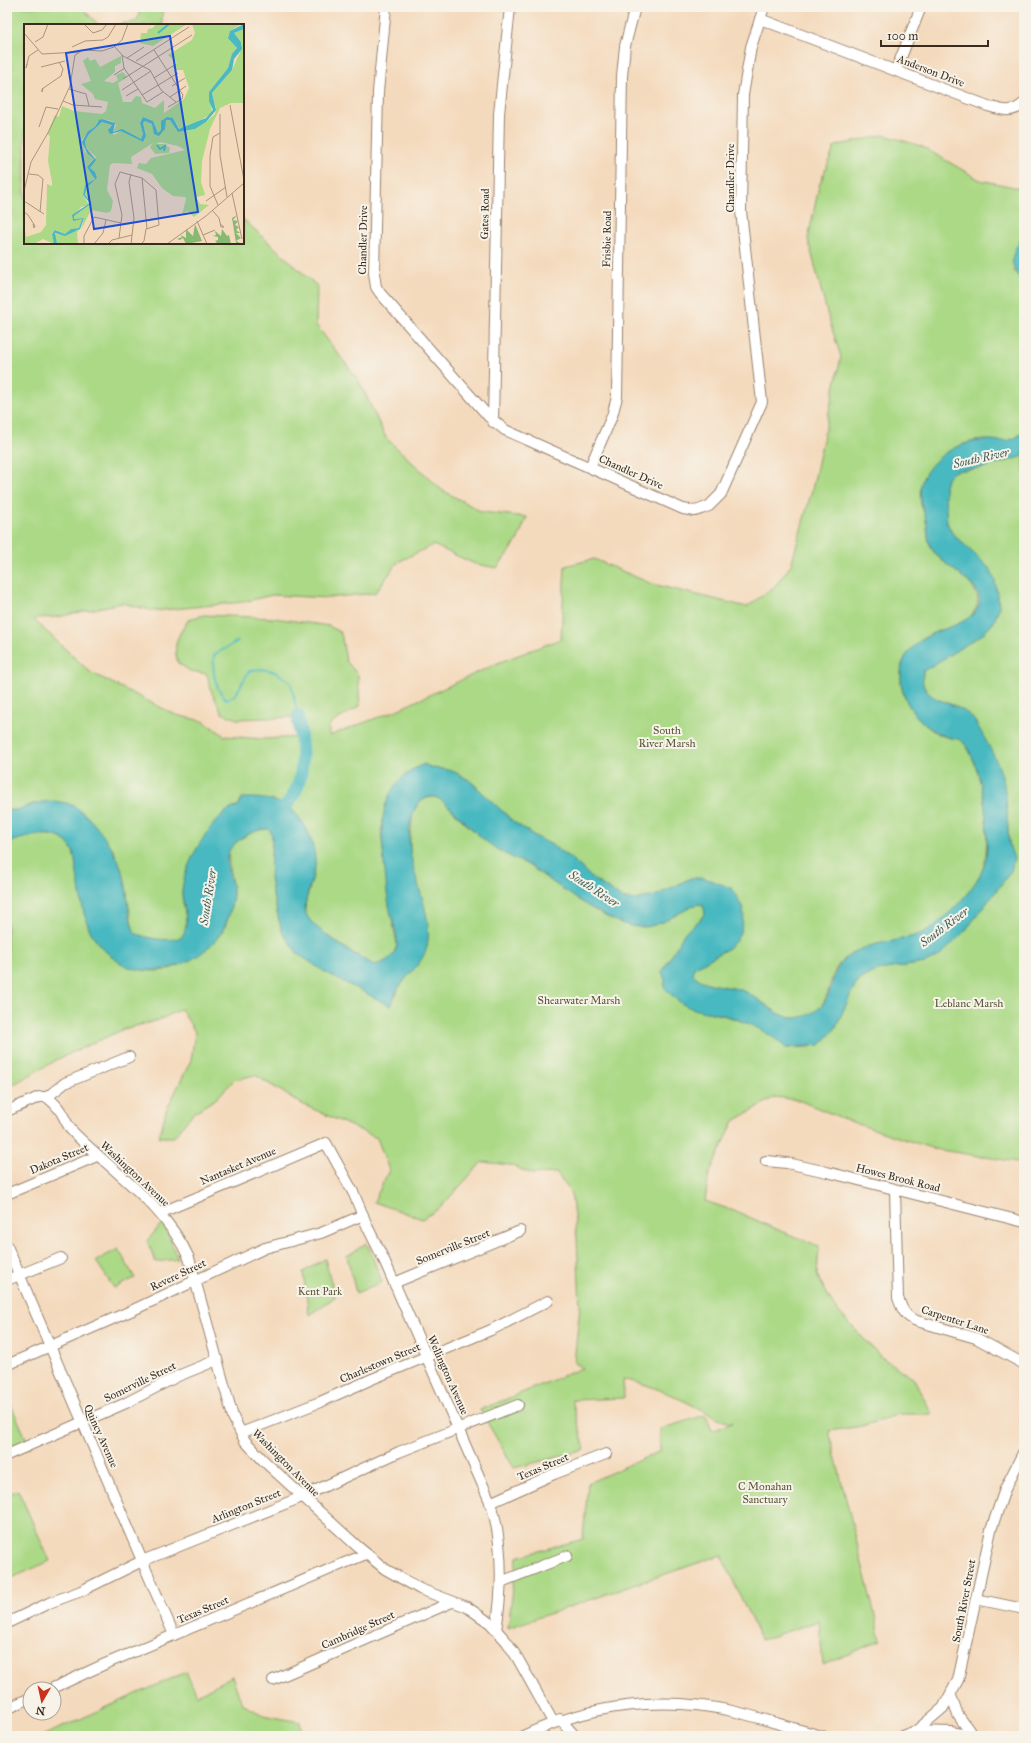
<svg xmlns="http://www.w3.org/2000/svg" width="1031" height="1743" font-family="'IM FELL Great Primer',serif">
<style>
.green{fill:#abd986;stroke:#738252}
.water{fill:#4ab9c1;stroke:#427270}
.lines{fill:none;stroke-linecap:round;stroke-linejoin:round}
.stream{stroke:#4ab9c1;stroke-width:2}
.river{stroke:#4ab9c1;stroke-width:13}
.minor-casing{stroke:#98826e;stroke-width:12}
.minor{stroke:#fff;stroke-width:10}
.labels{text-anchor:middle;dominant-baseline:central;stroke-width:4;stroke-linejoin:round;paint-order:stroke}
.street-label{font-size:11px;fill:#3b2a1e;stroke:#f7f3e8}
.park-label{font-size:11px;fill:#575638;stroke:#f7f3e8}
.water-label{font-size:12px;font-style:italic;fill:#405c57;stroke:#f7f3e8}
.inset-river{fill:none;stroke:#4ab9c1;stroke-width:2}
.inset-road{fill:none;stroke:#aa947d;stroke-width:1}
.view{fill:#1d4ed8;fill-opacity:0.15;stroke:#1d4ed8;stroke-width:2}
.inset-edge{fill:none;stroke:#3b2a1e;stroke-width:2}
</style>
<rect width="100%" height="100%" fill="#f7f3e8"/>
<filter id="ink" filterUnits="userSpaceOnUse"><feTurbulence type="fractalNoise" baseFrequency=".025" numOctaves="2"/><feDisplacementMap in="SourceGraphic" scale="8" xChannelSelector="R" yChannelSelector="G"/><feConvolveMatrix kernelMatrix="1 2 1 2 8 2 1 2 1" color-interpolation-filters="sRGB"/></filter>
<filter id="wash" filterUnits="userSpaceOnUse"><feTurbulence type="fractalNoise" baseFrequency=".012" numOctaves="4" result="noise"/><feDisplacementMap in="SourceGraphic" scale="16" xChannelSelector="R" yChannelSelector="G"/><feGaussianBlur stdDeviation="0.9" result="paint"/><feColorMatrix in="noise" values="0 0 0 0 0 0 0 0 0 0 0 0 0 0 0 0 0 1.4 0 .05"/><feComposite in="paint" operator="in"/></filter>
<g filter="url(#wash)">
<rect width="100%" height="100%" fill="#f4dabd"/>
<g class="green">
<path d="M7,7H81L99,25H25V243H243V219L317,286L316,325L359,381L386,438L442,490L482,512L527,517L517,541L497,568L475,564L433,545L398,562L375,593L327,598L272,595L243,602L154,611L122,603L57,617L38,618L34,620L90,672L176,715L203,721L225,736L263,739L300,737L298,717L237,719L222,713L212,693L207,674L190,671L178,663C172,643 178,636 189,619L204,615L274,618L329,626L341,633L346,661L358,675L360,706L329,725V736L395,711L500,662L561,639L565,566L594,559L652,584L747,607L775,586L791,565L812,490L841,357L827,313L808,239L819,186L835,146L884,135L921,146L980,180L1024,189V234L1021,240L1014,271L1024,284V431C1009,445 1003,440 985,440C966,440 947,450 934,463C923,475 918,488 921,505C922,510 926,516 926,522C928,532 927,542 933,551C946,569 991,587 974,612C964,628 940,627 926,637C917,643 909,656 902,664C901,672 900,681 902,689C907,709 926,731 946,737C952,739 959,737 963,742C984,766 990,831 985,861C982,882 947,918 929,930C924,933 916,936 910,938C890,944 871,942 854,953C848,956 841,961 837,967C825,988 831,1011 800,1018C781,1022 761,998 745,992C732,986 698,986 692,972L694,968L727,949L691,878L655,896L634,900L624,899L593,879L573,860L550,844L533,835L514,822L469,780L451,770L432,768L424,764L412,770L393,789L381,831L389,904L397,945L393,955L385,963L374,965C358,956 313,930 306,914C303,905 308,895 310,887C320,855 313,836 293,810C278,809 253,805 239,806C227,808 221,819 214,827C198,846 184,867 182,892C181,904 190,922 184,934C178,945 144,938 135,934L132,925L124,876L114,851L104,839L34,803L17,811L7,810Z"/>
<path d="M141,7H162V25H115L137,21Z"/>
<path d="M1024,456V1163L934,1149L849,1121L798,1100L775,1097L734,1121L709,1174L705,1201L740,1213L783,1232L819,1246L817,1275L834,1307L881,1357L914,1379L932,1414H899L862,1426L829,1431L881,1640L823,1665L819,1621L761,1640L721,1555L508,1628L517,1557L583,1539L588,1483L660,1451V1429L706,1415L712,1431L732,1423L724,1421C697,1408 652,1382 623,1380L624,1398L572,1400L585,1450L514,1468L480,1410L582,1368L574,1363L580,1306L577,1238L571,1193L557,1173L532,1174L510,1165L482,1162L440,1208L422,1219L374,1202L389,1170L377,1138L302,1104L255,1075L234,1080L217,1098L193,1113L174,1137H159L166,1111L191,1060L195,1032L181,1009L159,1020L124,1029L60,1058L7,1088V843C30,836 59,825 73,851C79,876 80,915 93,936C106,958 132,972 157,971C171,971 185,962 196,955C210,946 223,936 228,919C230,912 233,900 233,892C232,877 227,865 229,850C238,839 254,828 269,829L272,835V892L282,932L295,950L328,974L391,1006L397,991L407,977L427,925L410,860V837L413,813L418,804L426,798L435,797L443,801L468,826L498,850L528,865L555,884L607,917L633,926L659,923L697,904L703,905L705,912L701,919L685,933L662,972L694,1009L726,1016L753,1025L769,1033L786,1048L811,1047L860,980L871,973L885,969L925,963L949,947L965,931L1011,871L1006,801L994,758L975,722L956,706L933,698L925,691L922,685L923,671L983,634L994,622L999,606L995,581L990,569L952,533L947,523L945,498V486L948,476L955,471L981,468Z"/>
<path d="M163,1222L178,1259L156,1262L147,1241Z"/>
<path d="M367,1243L382,1282L356,1293L347,1256Z"/>
<path d="M118,1249L135,1278L114,1288L96,1261Z"/>
<path d="M325,1259L335,1297L309,1315L303,1272Z"/>
<path d="M11,1405L30,1447L7,1457V1406Z"/>
<path d="M18,1490L50,1561L7,1580V1495Z"/>
<path d="M186,1672L197,1695L232,1676L242,1704L263,1715L300,1722L303,1736H42Z"/>
</g>
<g class="water">
<path d="M1024,234V284C1007,262 1010,257 1024,234Z"/>
<path d="M1024,431V456L981,468L955,471L948,476L945,486V498L947,523L952,533L990,569L995,581L999,606L994,622L983,634L930,667L923,671C917,708 960,696 976,723C986,741 1000,763 1004,784C1007,799 1007,816 1008,832C1009,837 1008,843 1010,847C1011,851 1013,855 1014,858L1011,871L1000,886L965,931L940,956L925,963L885,969L871,973L860,980L854,987L835,1029L820,1045L786,1048C769,1032 749,1023 727,1016C716,1012 704,1013 694,1009C682,1006 672,996 664,987L665,980L662,972L685,932L701,919L705,912L703,905L697,904C680,911 664,925 645,927C613,931 556,883 530,866C525,862 518,861 513,858C502,853 492,846 483,839C473,831 444,799 435,797C425,795 416,804 413,813C397,860 436,904 427,947C423,964 404,977 396,992C394,996 393,1001 391,1006L328,974L298,954L282,932L272,892L270,877L272,835L269,829C257,828 236,839 230,849C222,862 233,880 233,894C232,902 230,913 227,921C214,956 165,980 129,967C117,963 99,947 93,936C80,915 79,876 73,851C59,825 30,836 7,843V810C23,812 36,800 54,801C60,802 69,803 74,806C94,818 119,855 124,877C129,896 127,916 135,933C144,938 179,945 184,933C189,921 183,906 182,893C182,869 207,825 227,811C230,809 235,808 238,806L242,798C277,797 298,804 311,840C314,848 316,858 315,867C313,879 302,903 306,914C313,930 358,957 374,965C384,963 396,957 397,945C398,934 391,916 389,906C386,892 386,877 384,863C380,820 379,784 424,764L432,768L451,770L469,780L514,822L533,835L550,844L573,860L593,879L624,899L634,900L655,896L691,878H704L732,888L743,908L744,916L741,930L736,941L727,949L694,968L692,972C700,987 727,985 741,990C758,996 770,1012 788,1017C797,1019 804,1017 812,1013C838,999 825,971 851,954C877,938 910,944 934,926C951,913 977,886 984,866C993,841 982,761 963,742C958,737 951,739 945,736C917,725 896,697 902,666C903,656 916,642 926,637C940,628 988,621 978,594C972,579 942,565 932,549C926,539 929,527 925,516C921,505 918,489 923,478C933,457 956,444 978,441C998,437 1006,448 1024,431Z"/>
</g>
<g class="lines">
<path class="stream" d="M238,641L214,655C212,672 214,688 227,700L236,694L249,671C267,666 278,672 291,683L298,716"/>
<path class="river" d="M277,816C309,786 303,756 298,716"/>
</g>
</g>
<g filter="url(#ink)">
<g class="lines">
<defs>
<g id="minor">
<path d="M386,7L378,92L374,273L376,287L380,293L489,417L505,430L683,509L695,511L701,509L709,506L721,494L762,402L741,211L743,95L751,47L764,7"/>
<path d="M760,19L988,106C1001,110 1013,114 1024,103"/>
<path d="M896,70L921,7"/>
<path d="M493,422L499,114L510,7"/>
<path d="M590,467L612,416L617,397L622,76L625,46L635,7"/>
<path d="M47,1097C52,1101 58,1107 61,1112C66,1120 67,1126 74,1133C114,1173 165,1205 189,1258L233,1417L245,1441L265,1462L357,1546L385,1569L420,1589L467,1607L490,1623L507,1642L518,1659L553,1722"/>
<path d="M7,1111L39,1097H47L65,1083L129,1057"/>
<path d="M766,1161L787,1163L827,1172L1024,1222"/>
<path d="M895,1190L898,1298C902,1309 905,1317 917,1321L976,1338L1024,1364"/>
<path d="M7,1194L97,1156"/>
<path d="M160,1213L326,1143L354,1194L368,1228L385,1262L492,1506C503,1547 503,1588 496,1630"/>
<path d="M7,1246L174,1635"/>
<path d="M7,1280L61,1258"/>
<path d="M394,1283L520,1231"/>
<path d="M7,1365L133,1310L265,1248L321,1233L363,1215"/>
<path d="M241,1433L320,1402L372,1379L491,1330L548,1301"/>
<path d="M7,1455L126,1403L178,1376L217,1360"/>
<path d="M490,1503L554,1474L606,1454"/>
<path d="M501,1582L567,1556"/>
<path d="M976,1599L1024,1609"/>
<path d="M7,1623L49,1603L81,1591L142,1561L297,1499L399,1452L518,1405"/>
<path d="M273,1680L452,1602"/>
<path d="M51,1689L105,1664L366,1554"/>
<path d="M951,1696L958,1715L973,1736"/>
<path d="M7,1709L30,1698"/>
<path d="M560,1719L575,1736"/>
<path d="M916,1731L951,1732L971,1736"/>
<path d="M523,1736C589,1705 661,1695 732,1711C763,1718 793,1729 823,1736"/>
<path d="M902,1736L916,1731L943,1708L958,1680L991,1530L1005,1489L1024,1451"/>
</g>
</defs>
<use href="#minor" class="minor-casing"/>
<use href="#minor" class="minor"/>
</g>
</g>
<g class="labels">
<g class="street-label">
<text transform="translate(931 71) rotate(21)">Anderson Drive</text>
<text transform="translate(730 178) rotate(-90)">Chandler Drive</text>
<text transform="translate(485 214) rotate(-89)">Gates Road</text>
<text transform="translate(607 239) rotate(-89)">Frisbie Road</text>
<text transform="translate(363 240) rotate(-89)">Chandler Drive</text>
<text transform="translate(631 472) rotate(24)">Chandler Drive</text>
<text transform="translate(59 1159) rotate(-23)">Dakota Street</text>
<text transform="translate(238 1166) rotate(-23)">Nantasket Avenue</text>
<text transform="translate(135 1174) rotate(43)">Washington Avenue</text>
<text transform="translate(898 1178) rotate(14)">Howes Brook Road</text>
<text transform="translate(453 1247) rotate(-22)">Somerville Street</text>
<text transform="translate(178 1275) rotate(-25)">Revere Street</text>
<text transform="translate(955 1320) rotate(18)">Carpenter Lane</text>
<text transform="translate(380 1363) rotate(-23)">Charlestown Street</text>
<text transform="translate(448 1375) rotate(66)">Wellington Avenue</text>
<text transform="translate(140 1382) rotate(-26)">Somerville Street</text>
<text transform="translate(101 1436) rotate(66)">Quincy Avenue</text>
<text transform="translate(286 1463) rotate(45)">Washington Avenue</text>
<text transform="translate(543 1467) rotate(-23)">Texas Street</text>
<text transform="translate(246 1506) rotate(-22)">Arlington Street</text>
<text transform="translate(964 1601) rotate(-79)">South River Street</text>
<text transform="translate(203 1610) rotate(-23)">Texas Street</text>
<text transform="translate(358 1630) rotate(-24)">Cambridge Street</text>
</g>
<g class="park-label">
<text x="667" y="730">South<tspan x="667" dy="13">River Marsh</tspan></text>
<text x="579" y="1000">Shearwater Marsh</text>
<text x="969" y="1003">Leblanc Marsh</text>
<text x="320" y="1291">Kent Park</text>
<text x="765" y="1486">C Monahan<tspan x="765" dy="13">Sanctuary</tspan></text>
</g>
<g class="water-label">
<text transform="translate(981 458) rotate(-13)">South River</text>
<text transform="translate(594 889) rotate(33)">South River</text>
<text transform="translate(208 897) rotate(-81)">South River</text>
<text transform="translate(944 927) rotate(-37)">South River</text>
</g>
</g>
<g transform="translate(24 24)">
<rect width="220" height="220" fill="#f4dabd"/>
<path d="M132,0H163L129,22L116,19L117,9H123L124,5L129,4ZM168,0H217L206,7L204,13L213,24L208,31L204,44L185,68L188,89L169,101L156,105L149,94L139,95L137,106L134,109L129,97L119,93L116,99L119,110L117,115L93,106L89,108L92,101L88,97L78,95L73,98L72,103L65,106L58,116L61,128L70,134L63,143L71,154L61,163L59,171L65,181L57,183L48,195H58L55,204L47,205L41,210L32,206L28,209L30,220L19,215L10,220H0V199L2,213L17,208L22,201L23,160L28,162V158L24,137L26,112L23,110L31,91L35,93L38,82L50,87L78,90L82,87L84,78L71,75L69,70L57,60L67,57L59,37L64,33L66,37L71,35L76,43L97,32V39L91,42V48L80,57L89,59L94,56L92,51L99,48L103,53L94,59L99,78H107L112,72L117,73L118,79L131,84L140,76V89L160,75L165,64L159,46H151L148,42L153,39L144,31L168,16L171,9ZM220,5V79H207L196,84L186,105L178,137L177,158L181,171L172,173L176,180L185,181L170,193L163,187L158,191L162,175L161,173L149,172L138,164L128,150L113,144L115,139L122,140L127,134L161,126L154,122L136,118L132,120H140L146,124L145,129L131,130L126,123L129,119L107,133L108,140L89,139L86,141L83,166L89,177L87,187L83,189L67,186L59,202L53,208L54,220H33L30,210L42,211L47,207H53L58,202L60,194L50,195V192L68,179L61,171L63,163L73,154L71,148L66,144L72,133L62,124L61,117L65,110L78,98L88,101L85,104L90,111L97,107L119,118L122,112L119,99L121,97L128,100L132,111L139,108L142,96H146L154,108L171,105L182,98L191,90L192,84L188,69L208,46L216,28L218,19L210,9Z" fill="#abd986"/>
<path d="M213,191L209,196L214,197L211,201L215,203L212,206L216,209H212L217,214L212,217L218,220H208L212,219L208,194ZM171,200L178,217L162,220L159,214L156,216L153,215L158,213L157,211L162,214V205L169,212ZM198,205L203,212L205,211L207,220H194L191,217L194,216V213L189,212L192,211L191,207L197,212Z" fill="#88b973"/>
<path d="M220,0V5L210,9L217,18L218,25L210,35L208,46L188,69L192,86L182,98L171,105L154,108L146,96H142L141,105L135,112L130,110L128,100L121,97L119,99L122,112L119,118L97,107L86,110L84,106L88,101L78,98L65,110L61,117L62,124L72,136L66,144L71,148L73,154L63,163L61,171L68,179L50,192V195L60,194L56,205L41,212L31,209L33,220H30L28,210L31,206L41,210L47,205L55,204L58,195L49,197L48,191L66,179L59,171L61,161L71,155L63,143L70,135L63,129L58,118L64,107L71,103L75,96L78,95L91,99L89,108L98,105L117,115L119,110L116,99L119,93L129,97L134,109L137,106V97L143,93L149,94L155,105L182,94L189,86L185,77V68L204,44L208,30L213,24L204,14L206,7Z" fill="#4ab9c1"/>
<path class="inset-river" d="M134,9L145,0M133,121L136,125L141,122L140,127"/>
<path class="inset-road" d="M60,0L69,9L78,6L83,0M0,9L18,30L54,28M11,18L19,13L24,0M48,23L61,17L79,16L84,13L92,0M91,23L99,32L126,46L137,66L152,78M130,26L159,71L158,75L144,83M98,31L100,44L123,78L139,68M103,34L120,23M112,37L165,3M3,40L2,44L5,32L14,26M17,43L41,37M90,51L101,44M130,54L152,40M99,55L168,11M148,62L161,54M19,64L18,68V65L37,52L39,45L35,38M45,65L62,70L65,82M98,66L127,47M118,71L154,49M102,72L114,65M146,73L162,62M39,77L49,81L78,83M206,81L220,156M196,90V131L203,173M15,103L22,83L34,85M5,150L14,151L19,155L16,188M118,154L123,205M0,167L7,138L25,107L46,62L51,31L59,26L78,27L90,23L98,16L104,0M208,169L218,215M0,177L20,190M182,177L202,163M194,181L186,162V132L189,113L196,109M188,186L195,194L197,203H200L196,200M0,188L4,191L11,202L10,204L9,200M173,197L183,220M179,211L191,206M95,214L98,191L91,160L96,148L118,154L132,166L135,201L122,205L120,217L117,220M60,220V212L70,193L97,199M70,220L79,209L82,196M84,220L88,216L108,211M107,220L110,194L105,158L107,150M143,220L182,192L220,159"/>
<path class="view" d="M146,12L174,188L70,205L42,29Z"/>
<rect width="220" height="220" class="inset-edge"/>
</g>
<rect width="1031" height="1743" fill="none" stroke="#f7f3e8" stroke-width="24"/>
<g transform="translate(42 1701) rotate(189)"><circle r="19" fill="#f7f3e8" stroke="#aca397"/>
<path d="M0-3L7 15L0 10L-7 15Z" fill="#c8321e"/>
<text y="-6" font-size="11" font-weight="bold" text-anchor="middle" fill="#3b2a1e">N</text>
</g>
<path d="M881 40v6h107v-6" fill="none" stroke="#3b2a1e" stroke-width="2"/>
<text x="887" y="40" font-size="12" fill="#3b2a1e" stroke="#f7f3e8" stroke-width="3" paint-order="stroke">100 m</text>
</svg>
